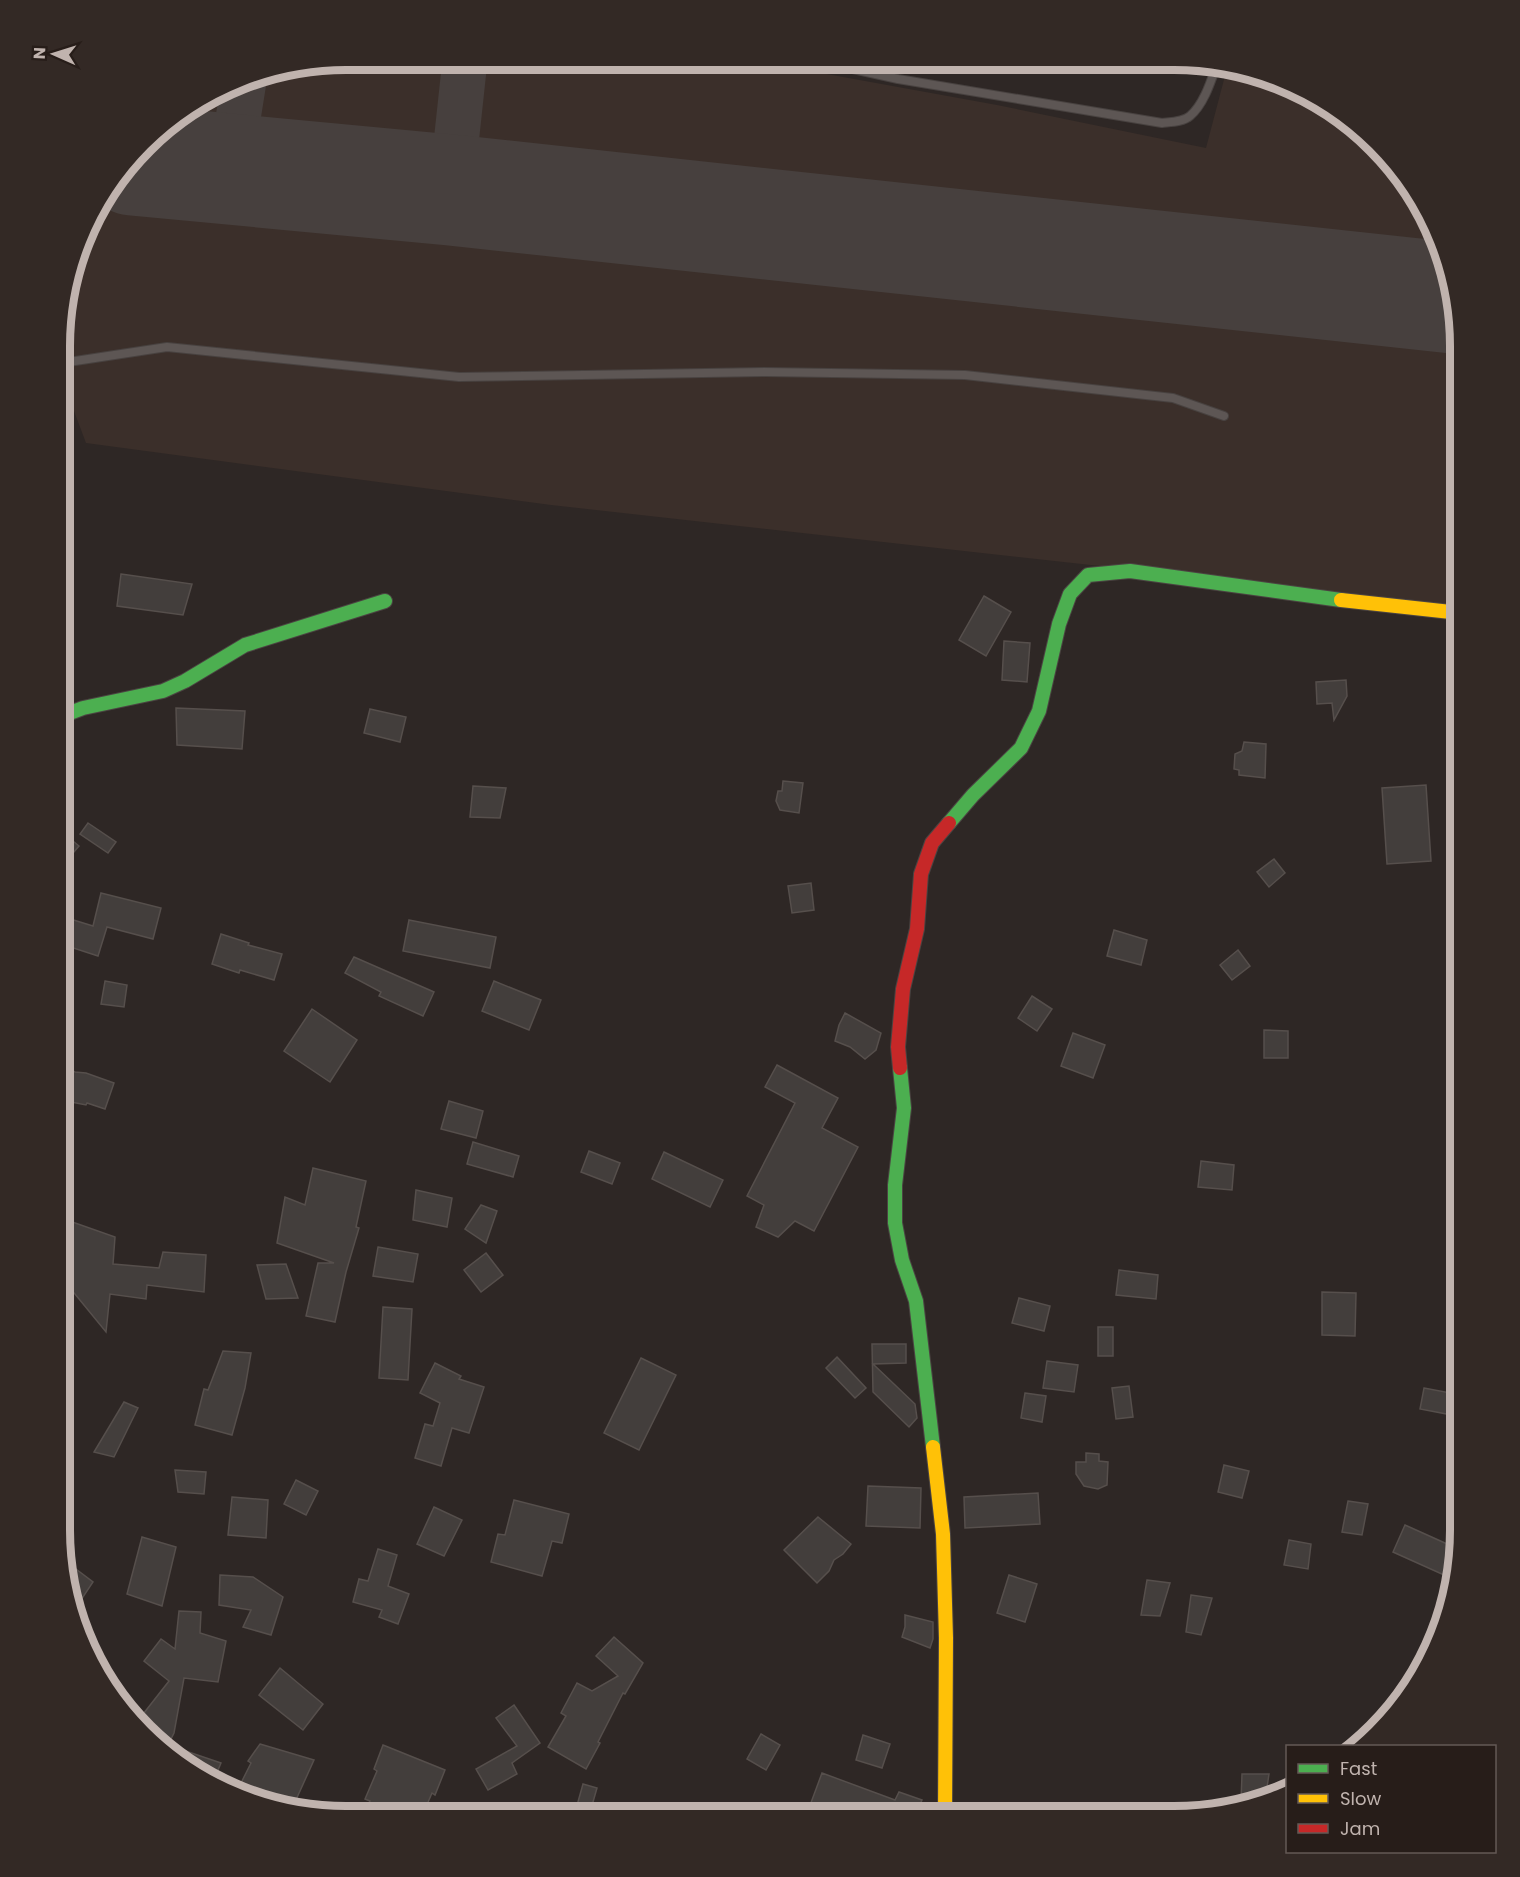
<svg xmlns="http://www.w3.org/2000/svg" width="1520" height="1877" font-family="Poppins,sans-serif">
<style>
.airport{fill:#3b2f2a}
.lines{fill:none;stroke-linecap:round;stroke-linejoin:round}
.taxiway{stroke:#47403e;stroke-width:45}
.runway{stroke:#47403e;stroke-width:111}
.building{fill:#433e3c;stroke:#564f4c;stroke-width:1.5}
.lane-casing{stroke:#484240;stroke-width:10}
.fast-casing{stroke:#4b4442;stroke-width:16}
.slow-casing{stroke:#4b4442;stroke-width:16}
.jam-casing{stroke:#4b4442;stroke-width:16}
.lane{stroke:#5d5654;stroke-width:8}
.fast{stroke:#4caf50;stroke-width:14}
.slow{stroke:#ffc107;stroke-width:14}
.jam{stroke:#c62828;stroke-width:14}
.rim{fill:none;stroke:#c0b3ae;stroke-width:8}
</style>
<rect width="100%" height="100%" fill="#2e2725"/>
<path class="airport" d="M346,60L755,61L997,105L1206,148L1227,68L1333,108L1422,203L1450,273L1460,346V606L551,505L86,443L62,379L63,309L98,203L158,131L254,75Z"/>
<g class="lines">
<g class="taxiway">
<path d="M230,169L244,81"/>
<path d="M451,190L465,60"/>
</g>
<path class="runway" d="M133,160L451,190L1454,298"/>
</g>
<g class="building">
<path d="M121,574L192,584L183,615L117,606Z"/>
<path d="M984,596L1011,612L986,656L959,640Z"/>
<path d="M1004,641L1030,643L1027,682L1002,680Z"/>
<path d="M1346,680L1347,696L1334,720L1332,703L1317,704L1316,682Z"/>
<path d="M176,708L245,711L242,749L177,745Z"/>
<path d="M370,709L406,717L400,742L364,733Z"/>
<path d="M1244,742L1266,744L1265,778L1239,775V770L1234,769L1235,754L1242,751Z"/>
<path d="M783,781L803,783L799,813L780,810L776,801L778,791H782Z"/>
<path d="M1426,785L1431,861L1387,864L1382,788Z"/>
<path d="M473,786L506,788L500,818L470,817Z"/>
<path d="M88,823L116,842L108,853L80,834Z"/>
<path d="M61,831L79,846L61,867Z"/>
<path d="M1274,859L1285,873L1269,887L1257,872Z"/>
<path d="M811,883L814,910L792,913L788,886Z"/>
<path d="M101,893L161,908L153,939L107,927L98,956L61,944V936L67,918L93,926Z"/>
<path d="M409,920L496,937L490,968L403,951Z"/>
<path d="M1114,930L1147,940L1141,965L1107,956Z"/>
<path d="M221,934L249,943L248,945L282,954L274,980L240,970L239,973L212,964Z"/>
<path d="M1238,950L1250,966L1232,980L1220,965Z"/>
<path d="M354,957L434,992L423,1016L379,996L381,992L345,973Z"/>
<path d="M105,981L127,985L124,1007L101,1004Z"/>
<path d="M494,981L541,1000L529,1030L482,1011Z"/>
<path d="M1032,996L1052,1009L1037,1031L1018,1018Z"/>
<path d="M312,1009L357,1040L330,1082L284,1051Z"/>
<path d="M845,1013L881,1033L876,1050L865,1059L850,1047L835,1041L839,1025Z"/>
<path d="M1264,1030L1288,1031V1058H1264Z"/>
<path d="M1073,1033L1105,1045L1093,1078L1061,1066Z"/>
<path d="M61,1065L75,1072L86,1073L114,1083L105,1109L87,1103L86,1105L71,1102L72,1101L61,1096Z"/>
<path d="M777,1065L838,1098L822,1128L858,1147L814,1231L795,1221L778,1237L756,1227L764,1205L747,1196L795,1103L765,1087Z"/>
<path d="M449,1101L483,1111L476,1138L441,1129Z"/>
<path d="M473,1142L519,1156L513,1177L467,1164Z"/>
<path d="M589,1151L620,1163L612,1184L581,1172Z"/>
<path d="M664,1152L723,1180L710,1207L652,1179Z"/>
<path d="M1201,1161L1234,1165L1232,1190L1198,1187Z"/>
<path d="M313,1168L366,1181L356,1227L359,1228L346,1272L335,1322L306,1316L318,1263H334L277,1243L285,1197L305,1205Z"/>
<path d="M416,1190L452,1198L447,1227L413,1220Z"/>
<path d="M481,1205L497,1211L486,1243L465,1229Z"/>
<path d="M61,1218L115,1237L113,1264L159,1268L163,1252L206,1255L204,1292L147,1285L146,1299L110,1294L106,1332L61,1277Z"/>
<path d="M378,1247L418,1254L413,1282L373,1276Z"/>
<path d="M486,1253L503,1275L481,1292L464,1270Z"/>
<path d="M286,1264L298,1298L266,1299L257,1265Z"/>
<path d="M1119,1270L1158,1275L1156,1299L1116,1295Z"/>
<path d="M1322,1292L1356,1293L1355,1336L1322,1335Z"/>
<path d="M1019,1298L1050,1306L1044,1331L1012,1323Z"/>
<path d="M383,1307L412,1309L408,1380L379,1378Z"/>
<rect x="1098" y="1327" width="15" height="29"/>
<path d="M872,1344H906V1363L873,1364L915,1404L917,1418L909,1427L873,1392Z"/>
<path d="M223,1351L251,1353L245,1388L232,1435L195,1425L204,1389L208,1390Z"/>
<path d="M837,1357L866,1388L855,1398L826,1368Z"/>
<path d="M641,1358L676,1375L639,1450L604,1433Z"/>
<path d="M1047,1361L1078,1365L1074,1392L1043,1388Z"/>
<path d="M435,1363L461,1376L459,1379L484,1387L469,1433L452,1428L441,1466L415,1458L425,1424L433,1426L440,1403L420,1393Z"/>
<path d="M1129,1386L1133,1417L1116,1419L1112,1388Z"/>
<path d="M1424,1388L1456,1394L1452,1415L1420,1409Z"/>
<path d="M1025,1393L1046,1396L1042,1422L1021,1418Z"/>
<path d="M124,1402L138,1408L114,1457L94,1452Z"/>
<path d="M1086,1453L1099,1454V1461L1108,1462L1107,1485L1098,1489L1084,1486L1076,1474V1462H1086Z"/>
<path d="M1224,1465L1249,1471L1242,1498L1218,1492Z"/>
<path d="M175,1470L206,1472L204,1494L178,1492Z"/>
<path d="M296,1480L318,1491L306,1515L284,1504Z"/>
<path d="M868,1486L921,1488L920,1528L866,1526Z"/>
<path d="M1038,1493L1040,1524L965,1528L964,1497Z"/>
<path d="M232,1497L268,1500L266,1538L228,1535Z"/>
<path d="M514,1500L569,1514L562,1543L552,1541L542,1576L491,1562L498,1534L505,1535Z"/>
<path d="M1348,1501L1368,1504L1362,1535L1342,1532Z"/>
<path d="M434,1507L462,1520L444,1556L417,1544Z"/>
<path d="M818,1517L851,1544L843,1554L834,1560L829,1571L817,1583L784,1550Z"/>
<path d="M1405,1525L1456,1548L1444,1575L1393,1552Z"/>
<path d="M142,1537L176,1547L162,1606L127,1594Z"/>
<path d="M1289,1540L1311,1544L1308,1569L1284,1565Z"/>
<path d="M378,1549L397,1555L388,1586L409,1594L398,1624L379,1617L382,1610L353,1602L359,1579L368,1581Z"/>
<path d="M64,1560L93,1582L73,1612L70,1605Z"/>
<path d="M220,1575L253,1577L283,1597L271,1635L243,1627L251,1610L219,1605Z"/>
<path d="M1009,1575L1037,1584L1025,1622L997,1613Z"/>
<path d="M1147,1580L1170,1583L1160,1616L1141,1615Z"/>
<path d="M1191,1595L1212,1598L1201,1635L1186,1632Z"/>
<path d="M179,1611L201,1612L200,1633L226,1641L218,1682L184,1678L174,1733L168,1745L221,1763L213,1782L188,1769L140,1718L169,1681L144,1661L161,1639L175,1649Z"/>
<path d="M905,1615L933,1622V1639L930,1648L902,1637L905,1627Z"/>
<path d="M614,1637L643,1663L625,1694L623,1693L598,1742L600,1743L586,1769L548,1747L566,1716L561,1713L577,1683L592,1691L618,1676L596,1656Z"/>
<path d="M280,1668L323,1704L303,1730L259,1695Z"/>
<path d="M514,1705L540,1743L512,1763L517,1774L488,1790L476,1769L517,1746L496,1718Z"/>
<path d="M761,1734L780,1745L766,1770L747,1759Z"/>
<path d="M863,1735L890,1744L882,1768L856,1760Z"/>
<path d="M260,1744L314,1760L295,1802L336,1804L333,1816L293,1810L294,1805L292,1809L255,1802L236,1793L251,1763L248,1761Z"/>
<path d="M383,1745L445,1770L435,1795L432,1793L422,1816H364L370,1801L365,1799L377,1771L374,1769Z"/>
<path d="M822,1773L895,1800L899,1792L922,1800L915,1816H830L809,1808Z"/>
<path d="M1242,1774H1269L1266,1794L1241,1802Z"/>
<path d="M583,1784L597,1788L589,1816H574Z"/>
</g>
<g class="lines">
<defs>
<g id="lane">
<path d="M817,61L898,79L1162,123C1171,122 1183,122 1190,116C1204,104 1211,81 1217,64"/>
<path d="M62,363L167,347L459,377L765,372L965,375L1173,398L1224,416"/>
</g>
<g id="fast">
<path d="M62,716L83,708L163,691L185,681L245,645L385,601"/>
<path d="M949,823L973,795L1021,748L1039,711L1059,624L1070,594L1088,575L1130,571L1341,600"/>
<path d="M900,1068L904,1108L895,1185V1223L902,1260L916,1301L933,1447"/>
</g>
<g id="slow">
<path d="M1341,600L1460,613"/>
<path d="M933,1447L943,1534L946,1638L945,1816"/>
</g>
<path id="jam" d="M900,1068L898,1047L903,989L917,929L921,874L932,843L949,823"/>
</defs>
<use href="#lane" class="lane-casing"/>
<use href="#fast" class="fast-casing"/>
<use href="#slow" class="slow-casing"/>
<use href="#jam" class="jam-casing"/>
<use href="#lane" class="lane"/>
<use href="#fast" class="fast"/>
<use href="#slow" class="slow"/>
<use href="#jam" class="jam"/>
</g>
<path d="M0 0H1520V1877H0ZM346 70H1174A276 276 0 0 1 1450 346V1530A276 276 0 0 1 1174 1806H346A276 276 0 0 1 70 1530V346A276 276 0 0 1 346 70Z" fill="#332925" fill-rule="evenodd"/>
<path class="rim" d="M346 70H1174A276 276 0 0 1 1450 346V1530A276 276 0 0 1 1174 1806H346A276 276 0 0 1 70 1530V346A276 276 0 0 1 346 70Z"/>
<rect x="1286" y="1745" width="210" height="108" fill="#271d19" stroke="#645955" stroke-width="1.5"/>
<rect x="1298" y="1764" width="30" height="9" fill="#4caf50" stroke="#645955" stroke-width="1.5"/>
<text x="1340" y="1775" font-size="18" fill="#c0b3ae">Fast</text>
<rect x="1298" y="1794" width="30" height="9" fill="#ffc107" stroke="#645955" stroke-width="1.5"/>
<text x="1340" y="1805" font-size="18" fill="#c0b3ae">Slow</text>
<rect x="1298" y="1824" width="30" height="9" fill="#c62828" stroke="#645955" stroke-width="1.5"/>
<text x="1340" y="1835" font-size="18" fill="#c0b3ae">Jam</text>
<g transform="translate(54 54) rotate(273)" stroke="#271d19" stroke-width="4.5" paint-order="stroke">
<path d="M0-4.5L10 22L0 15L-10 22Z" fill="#c0b3ae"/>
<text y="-9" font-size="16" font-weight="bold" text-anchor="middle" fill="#c0b3ae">N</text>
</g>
</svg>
